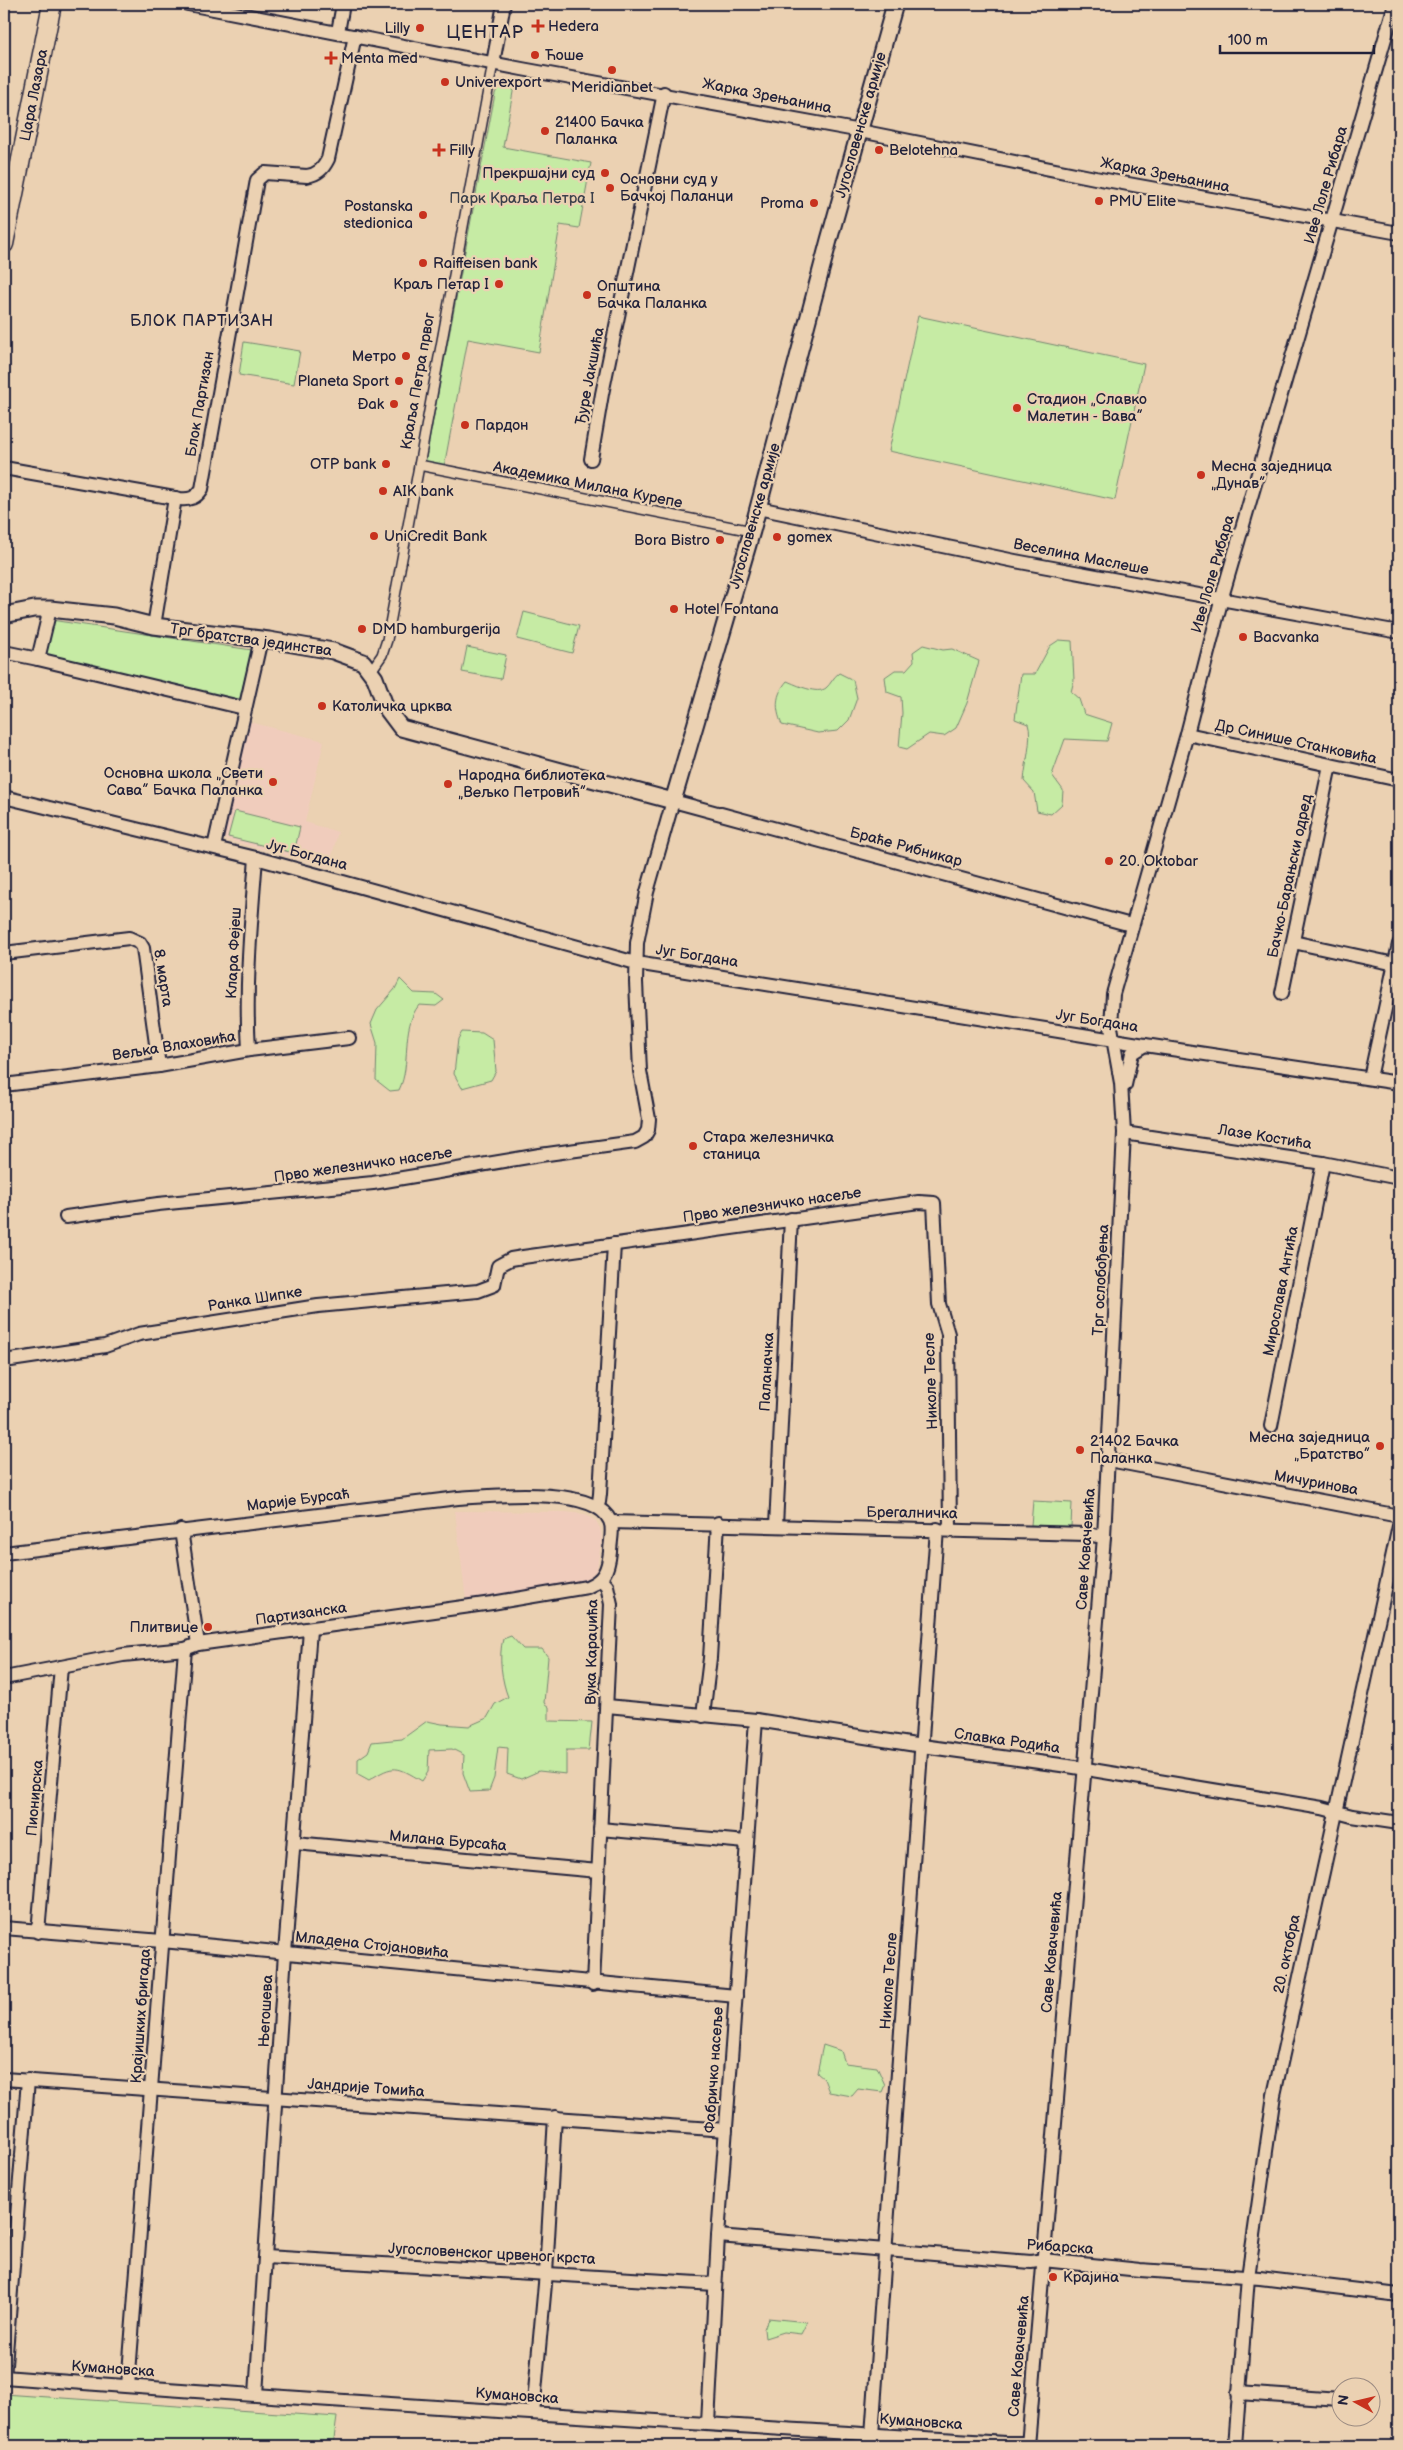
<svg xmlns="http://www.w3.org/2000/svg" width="1403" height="2450" font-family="'Balsamiq Sans',sans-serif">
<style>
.built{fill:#f0ccbc}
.green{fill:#c6eba4;stroke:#748670}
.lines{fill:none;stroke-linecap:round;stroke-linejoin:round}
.pedestrian-casing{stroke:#22223b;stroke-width:12}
.minor-casing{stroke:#22223b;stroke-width:16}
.tertiary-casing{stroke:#22223b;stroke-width:19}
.secondary-casing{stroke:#22223b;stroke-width:21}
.pedestrian{stroke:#ebd1b2;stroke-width:9}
.minor{stroke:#ebd1b2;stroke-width:12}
.tertiary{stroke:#ebd1b2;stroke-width:15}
.secondary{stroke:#ebd1b2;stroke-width:18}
.poi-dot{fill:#c8321e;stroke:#ebd1b2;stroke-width:2}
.labels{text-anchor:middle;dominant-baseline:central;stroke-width:4.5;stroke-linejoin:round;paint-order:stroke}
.poi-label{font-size:15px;fill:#22223b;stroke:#ebd1b2;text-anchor:start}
.street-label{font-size:15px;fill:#22223b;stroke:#ebd1b2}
.park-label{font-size:15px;fill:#3b404b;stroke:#ebd1b2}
.neighbourhood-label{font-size:16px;letter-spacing:1px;fill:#22223b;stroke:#ebd1b2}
.quarter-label{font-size:18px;letter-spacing:1px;fill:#22223b;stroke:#ebd1b2}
</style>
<rect width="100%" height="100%" fill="#ebd1b2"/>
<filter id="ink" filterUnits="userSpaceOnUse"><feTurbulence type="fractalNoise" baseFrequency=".02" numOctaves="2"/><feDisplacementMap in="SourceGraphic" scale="10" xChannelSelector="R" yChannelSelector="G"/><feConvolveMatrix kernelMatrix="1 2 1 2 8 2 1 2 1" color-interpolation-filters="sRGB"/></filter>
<g filter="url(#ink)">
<g class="built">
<path d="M246,721L324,741L305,822L338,832L329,867L220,838Z"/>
<path d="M455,1511L565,1512L583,1514L596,1521L600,1528L602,1536L597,1569L587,1581L466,1601Z"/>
</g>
<g class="green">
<path d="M505,79L515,81L503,147L591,163L579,228L560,225L539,352L468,339L444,467L425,462L495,94L498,86Z"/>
<path d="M918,316L1144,364L1115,500L889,451Z"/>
<path d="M244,342L300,351L294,384L239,375Z"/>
<path d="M524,612L579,626L572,653L517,639Z"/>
<path d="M51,620L252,650L239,702L43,655Z"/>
<path d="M1059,640L1072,641L1074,680L1071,692L1079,699L1084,714L1112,723L1107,741L1065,739L1052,775L1063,790L1062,804L1051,814L1037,811L1034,792L1024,781C1025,765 1033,737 1028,724L1015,719L1021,674H1035L1050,646Z"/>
<path d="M923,645L943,650L952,649L979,661L967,703L956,728L944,736L929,734L907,749L899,747L902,713L901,697L887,692L885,677L895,670H906L914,661L913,652Z"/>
<path d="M467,647L506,655L501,679L462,672Z"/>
<path d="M839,673L853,680L857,698L849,720L838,731L818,733L782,725C775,708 775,695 787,681C797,685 817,695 826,688C831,684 833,677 839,673Z"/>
<path d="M235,811L300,827L294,853L228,837Z"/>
<path d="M400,979L414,993L436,994L444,1000L436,1006L419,1005C400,1029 412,1064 399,1090L390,1091L376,1080L377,1043L371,1024L377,1010L395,989Z"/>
<path d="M462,1032L482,1033L493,1040L496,1071L491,1080L462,1088L454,1074L458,1039Z"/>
<path d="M1033,1501L1072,1503L1071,1527L1031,1525Z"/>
<path d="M511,1636L523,1649H542L548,1657L544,1703L549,1707V1721L592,1722L589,1750H566V1774L539,1771L521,1779L507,1774L508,1748L498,1747L494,1778L489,1791L470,1792L463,1773L464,1755L452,1749L429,1750L428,1772L422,1781C397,1766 394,1764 369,1780L358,1774V1759L368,1752L372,1742L402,1739L427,1721L442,1724L469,1726L487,1718L495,1704L508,1697C502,1682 498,1656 503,1639Z"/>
<path d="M823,2045L841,2051L845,2063L877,2067L885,2085L882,2092L858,2089L852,2096L829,2092L824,2079L817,2073Z"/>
<path d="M768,2318L807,2322L801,2334L784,2332L765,2338L764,2329Z"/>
<path d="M4,2394L337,2417L333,2446H4Z"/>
</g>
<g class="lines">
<defs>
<g id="pedestrian">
<path d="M419,465L752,531"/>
<path d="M371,671L382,655L387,640L493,63"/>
</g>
<g id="minor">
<path d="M188,4L522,69L850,129L1095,178L1399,233"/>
<path d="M338,32L343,4"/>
<path d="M493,63L504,4"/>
<path d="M591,459L602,394L664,93"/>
<path d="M4,468L180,499C190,500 196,498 202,489L257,180L265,173L307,176C318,174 323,169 328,159L355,36"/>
<path d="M758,508L1015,561L1399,632"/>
<path d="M50,609L38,659L244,708"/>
<path d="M154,626L175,498"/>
<path d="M4,652L38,659"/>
<path d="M1187,734L1399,780"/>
<path d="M4,797L256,858L636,963L1145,1045L1399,1083"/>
<path d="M214,847L261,639"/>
<path d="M1293,942L1395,964"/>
<path d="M4,953L129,938L140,943L143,948L159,1066"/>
<path d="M1282,993L1330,765"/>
<path d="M249,1050C245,986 251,922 256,858"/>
<path d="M1370,1078L1399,944"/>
<path d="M4,1085L159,1066L249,1050L349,1038"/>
<path d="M1125,1085L1132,1053L1145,1045"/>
<path d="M1124,1133L1323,1163L1399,1178"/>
<path d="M66,1217L158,1204L373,1183L540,1155L635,1142L644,1137L648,1130L649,1119L640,1071L636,982L637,943L647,892L673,801L1131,925"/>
<path d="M4,1361L105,1346L139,1334L318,1306L478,1291L494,1285L498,1266L511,1259L523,1257L919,1202L934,1203L939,1304L948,1334L950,1530"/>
<path d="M1271,1426L1323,1163"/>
<path d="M1109,1460L1399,1516"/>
<path d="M596,1506L599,1502L600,1494L614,1244"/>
<path d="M611,1522L1086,1534L1104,1537"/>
<path d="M776,1526L791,1219"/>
<path d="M181,1530L198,1644"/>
<path d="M4,1553L458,1498C490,1496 595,1485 610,1521C614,1529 610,1543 610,1552C608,1570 604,1580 587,1587L492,1603L198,1644L185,1649L123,1655L4,1678"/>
<path d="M607,1706L756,1720L922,1746L1068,1766L1322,1808L1352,1816L1399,1823"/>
<path d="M703,1716L710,1658L718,1523"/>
<path d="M600,1829L746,1842"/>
<path d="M295,1843L598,1871"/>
<path d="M4,1928L162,1941L736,1996"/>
<path d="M38,1932L61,1667"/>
<path d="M593,1984L611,1604L607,1586L601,1579"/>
<path d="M4,2079L726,2130"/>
<path d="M718,2236L1031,2262L1043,2260L1140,2270L1260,2278L1399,2295"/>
<path d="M266,2257L715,2284"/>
<path d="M4,2377C337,2403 671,2421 1005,2443H1028"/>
<path d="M4,2377L28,2080"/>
<path d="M128,2386L185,1649"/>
<path d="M1238,2393L1340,2400"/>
<path d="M256,2394L285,1953L310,1630"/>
<path d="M533,2413L546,2273L555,2117"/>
<path d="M708,2423L718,2236L756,1720"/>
<path d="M872,2435L937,1529"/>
<path d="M1028,2446L1104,1537L1124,1133L1121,1083L1111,1027L1113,994L1187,734L1224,590L1395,4"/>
<path d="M1235,2446L1248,2277L1274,2095L1399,1526"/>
</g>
<path id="tertiary" d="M4,615L34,609H50L114,616L154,626L269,640L333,651L363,662L375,678L386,708L401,728L673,801L752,531L829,240L895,4"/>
<path id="secondary" d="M4,244L52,4"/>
</defs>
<use href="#pedestrian" class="pedestrian-casing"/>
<use href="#minor" class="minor-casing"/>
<use href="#tertiary" class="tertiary-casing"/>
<use href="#secondary" class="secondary-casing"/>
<use href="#pedestrian" class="pedestrian"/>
<use href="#minor" class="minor"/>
<use href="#tertiary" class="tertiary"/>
<use href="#secondary" class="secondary"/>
</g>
</g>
<g class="poi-dot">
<path d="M535.5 18.5h5v5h5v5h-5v5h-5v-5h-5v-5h5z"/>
<circle cx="420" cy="28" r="5"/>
<circle cx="535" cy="55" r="5"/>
<path d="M328.5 50.5h5v5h5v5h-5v5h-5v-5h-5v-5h5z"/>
<circle cx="612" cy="70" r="5"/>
<circle cx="445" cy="82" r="5"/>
<circle cx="545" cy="131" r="5"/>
<path d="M436.5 142.5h5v5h5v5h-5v5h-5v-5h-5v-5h5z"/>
<circle cx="879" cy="150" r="5"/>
<circle cx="605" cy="173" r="5"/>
<circle cx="610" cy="188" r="5"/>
<circle cx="1099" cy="201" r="5"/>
<circle cx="814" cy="203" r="5"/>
<circle cx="423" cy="215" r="5"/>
<circle cx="423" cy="263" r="5"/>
<circle cx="499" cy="284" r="5"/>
<circle cx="587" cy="295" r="5"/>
<circle cx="406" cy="356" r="5"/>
<circle cx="399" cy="381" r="5"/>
<circle cx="394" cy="404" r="5"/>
<circle cx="1017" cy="408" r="5"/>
<circle cx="465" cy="425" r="5"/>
<circle cx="386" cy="464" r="5"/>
<circle cx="1201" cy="475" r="5"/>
<circle cx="383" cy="491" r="5"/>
<circle cx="374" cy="536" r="5"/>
<circle cx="777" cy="537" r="5"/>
<circle cx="720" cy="540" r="5"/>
<circle cx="674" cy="609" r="5"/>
<circle cx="362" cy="629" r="5"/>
<circle cx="1243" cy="637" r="5"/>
<circle cx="322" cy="706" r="5"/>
<circle cx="273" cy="782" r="5"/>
<circle cx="448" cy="784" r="5"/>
<circle cx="1109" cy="861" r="5"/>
<circle cx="693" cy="1146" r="5"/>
<circle cx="1380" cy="1446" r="5"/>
<circle cx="1080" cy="1450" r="5"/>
<circle cx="208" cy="1627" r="5"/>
<circle cx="1053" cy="2277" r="5"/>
</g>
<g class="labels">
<g class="poi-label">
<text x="548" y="26">Hedera</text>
<text x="410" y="28" text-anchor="end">Lilly</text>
<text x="545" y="55">Ћоше</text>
<text x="341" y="58">Menta med</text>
<text x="455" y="82">Univerexport</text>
<text x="612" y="87" text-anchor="middle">Meridianbet</text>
<text x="555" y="122">21400 Бачка<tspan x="555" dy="17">Паланка</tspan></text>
<text x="449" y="150">Filly</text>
<text x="889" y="150">Belotehna</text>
<text x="595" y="173" text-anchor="end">Прекршајни суд</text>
<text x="620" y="179">Основни суд у<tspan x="620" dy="17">Бачкој Паланци</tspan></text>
<text x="1109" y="201">PMU Elite</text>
<text x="804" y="203" text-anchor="end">Proma</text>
<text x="413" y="206" text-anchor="end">Postanska<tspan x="413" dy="17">stedionica</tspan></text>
<text x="433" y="263">Raiffeisen bank</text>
<text x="489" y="284" text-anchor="end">Краљ Петар I</text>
<text x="597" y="286">Општина<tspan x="597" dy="17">Бачка Паланка</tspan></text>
<text x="396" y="356" text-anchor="end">Метро</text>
<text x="389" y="381" text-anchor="end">Planeta Sport</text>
<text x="1027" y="399">Стадион „Славко<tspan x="1027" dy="17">Малетин - Вава”</tspan></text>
<text x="384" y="404" text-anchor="end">Đak</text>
<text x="475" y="425">Пардон</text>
<text x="376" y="464" text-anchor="end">OTP bank</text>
<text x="1211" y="466">Месна заједница<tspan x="1211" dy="17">„Дунав”</tspan></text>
<text x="393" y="491">AIK bank</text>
<text x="384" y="536">UniCredit Bank</text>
<text x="787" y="537">gomex</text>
<text x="710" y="540" text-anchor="end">Bora Bistro</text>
<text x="684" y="609">Hotel Fontana</text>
<text x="372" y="629">DMD hamburgerija</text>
<text x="1253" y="637">Bacvanka</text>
<text x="332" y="706">Католичка црква</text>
<text x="263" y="773" text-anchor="end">Основна школа „Свети<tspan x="263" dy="17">Сава” Бачка Паланка</tspan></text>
<text x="458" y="775">Народна библиотека<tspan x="458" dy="17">„Вељко Петровић”</tspan></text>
<text x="1119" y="861">20. Oktobar</text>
<text x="703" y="1137">Стара железничка<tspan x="703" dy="17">станица</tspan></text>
<text x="1370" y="1437" text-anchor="end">Месна заједница<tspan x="1370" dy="17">„Братство”</tspan></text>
<text x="1090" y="1441">21402 Бачка<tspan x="1090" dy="17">Паланка</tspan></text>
<text x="198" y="1627" text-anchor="end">Плитвице</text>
<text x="1063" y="2277">Крајина</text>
</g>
<g class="street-label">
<text transform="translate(34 95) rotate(-79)">Цара Лазара</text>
<text transform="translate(767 96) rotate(11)">Жарка Зрењанина</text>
<text transform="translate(861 125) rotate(-74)">Југословенске армије</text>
<text transform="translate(1165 175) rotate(11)">Жарка Зрењанина</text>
<text transform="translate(1326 185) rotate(-74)">Иве Лоле Рибара</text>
<text transform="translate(590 376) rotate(-79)">Ђуре Јакшића</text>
<text transform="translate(418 381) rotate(-80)">Краља Петра првог</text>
<text transform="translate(200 404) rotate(-80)">Блок Партизан</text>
<text transform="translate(588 485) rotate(11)">Академика Милана Курепе</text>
<text transform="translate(755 516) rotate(-74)">Југословенске армије</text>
<text transform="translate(1081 557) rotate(11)">Веселина Маслеше</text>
<text transform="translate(1213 574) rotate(-74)">Иве Лоле Рибара</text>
<text transform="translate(251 640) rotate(8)">Трг братства јединства</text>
<text transform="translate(1296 742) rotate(12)">Др Синише Станковића</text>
<text transform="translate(906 847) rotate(15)">Браће Рибникар</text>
<text transform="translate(307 855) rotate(15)">Југ Богдана</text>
<text transform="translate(1290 876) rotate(-78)">Бачко-Барањски одред</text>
<text transform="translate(234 953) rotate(-87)">Клара Фејеш</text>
<text transform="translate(697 956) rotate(9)">Југ Богдана</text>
<text transform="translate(163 978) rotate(81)">8. марта</text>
<text transform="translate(1097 1021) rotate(9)">Југ Богдана</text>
<text transform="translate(174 1046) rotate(-9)">Вељка Влаховића</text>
<text transform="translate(1265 1137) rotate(9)">Лазе Костића</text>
<text transform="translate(363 1165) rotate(-8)">Прво железничко насеље</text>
<text transform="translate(772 1205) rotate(-8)">Прво железничко насеље</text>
<text transform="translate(1101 1280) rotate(-87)">Трг ослобођења</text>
<text transform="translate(1281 1291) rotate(-79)">Мирослава Антића</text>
<text transform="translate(255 1299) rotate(-9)">Ранка Шипке</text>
<text transform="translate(767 1372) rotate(-87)">Паланачка</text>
<text transform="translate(931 1381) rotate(-92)">Николе Тесле</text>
<text transform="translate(1316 1483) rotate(10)">Мичуринова</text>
<text transform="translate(298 1500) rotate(-7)">Марије Бурсаћ</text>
<text transform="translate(912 1513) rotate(1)">Брегалничка</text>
<text transform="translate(1086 1549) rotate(-86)">Саве Ковачевића</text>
<text transform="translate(301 1614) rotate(-8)">Партизанска</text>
<text transform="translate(592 1652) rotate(-89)">Вука Караџића</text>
<text transform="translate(1007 1741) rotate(8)">Славка Родића</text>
<text transform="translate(35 1798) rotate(-85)">Пионирска</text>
<text transform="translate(448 1841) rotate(5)">Милана Бурсаћа</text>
<text transform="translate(372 1945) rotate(6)">Младена Стојановића</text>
<text transform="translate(1052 1952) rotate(-85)">Саве Ковачевића</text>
<text transform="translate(1287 1954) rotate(-78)">20. октобра</text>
<text transform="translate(889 1981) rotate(-86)">Николе Тесле</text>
<text transform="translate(266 2011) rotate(-87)">Његошева</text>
<text transform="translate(141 2016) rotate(-86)">Крајишких бригада</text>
<text transform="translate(714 2070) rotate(-86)">Фабричко насеље</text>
<text transform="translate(366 2088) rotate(4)">Јандрије Томића</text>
<text transform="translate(1060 2247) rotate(4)">Рибарска</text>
<text transform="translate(492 2254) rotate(3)">Југословенског црвеног крста</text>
<text transform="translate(1019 2356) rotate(-85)">Саве Ковачевића</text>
<text transform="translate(113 2369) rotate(4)">Кумановска</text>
<text transform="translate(517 2396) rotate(4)">Кумановска</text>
<text transform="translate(921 2422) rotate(4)">Кумановска</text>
</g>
<g class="park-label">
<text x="522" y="198">Парк Краља Петра I</text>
</g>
<g class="neighbourhood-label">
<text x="202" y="321">БЛОК ПАРТИЗАН</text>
</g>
<g class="quarter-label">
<text x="485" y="32">ЦЕНТАР</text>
</g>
</g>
<rect width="1403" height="2450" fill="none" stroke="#ebd1b2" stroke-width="20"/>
<rect x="10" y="10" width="1383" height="2430" fill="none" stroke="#22223b" stroke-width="2" filter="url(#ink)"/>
<g transform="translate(1356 2402) rotate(278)"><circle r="24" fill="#ebd1b2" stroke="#9b8b82"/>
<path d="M0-4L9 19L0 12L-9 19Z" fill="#c8321e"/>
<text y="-8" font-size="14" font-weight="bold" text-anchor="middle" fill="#22223b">N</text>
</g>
<path d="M1220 45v8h154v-8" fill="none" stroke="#22223b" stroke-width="2.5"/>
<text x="1228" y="45" font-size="15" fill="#22223b" stroke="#ebd1b2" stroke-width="4" paint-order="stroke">100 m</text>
</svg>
